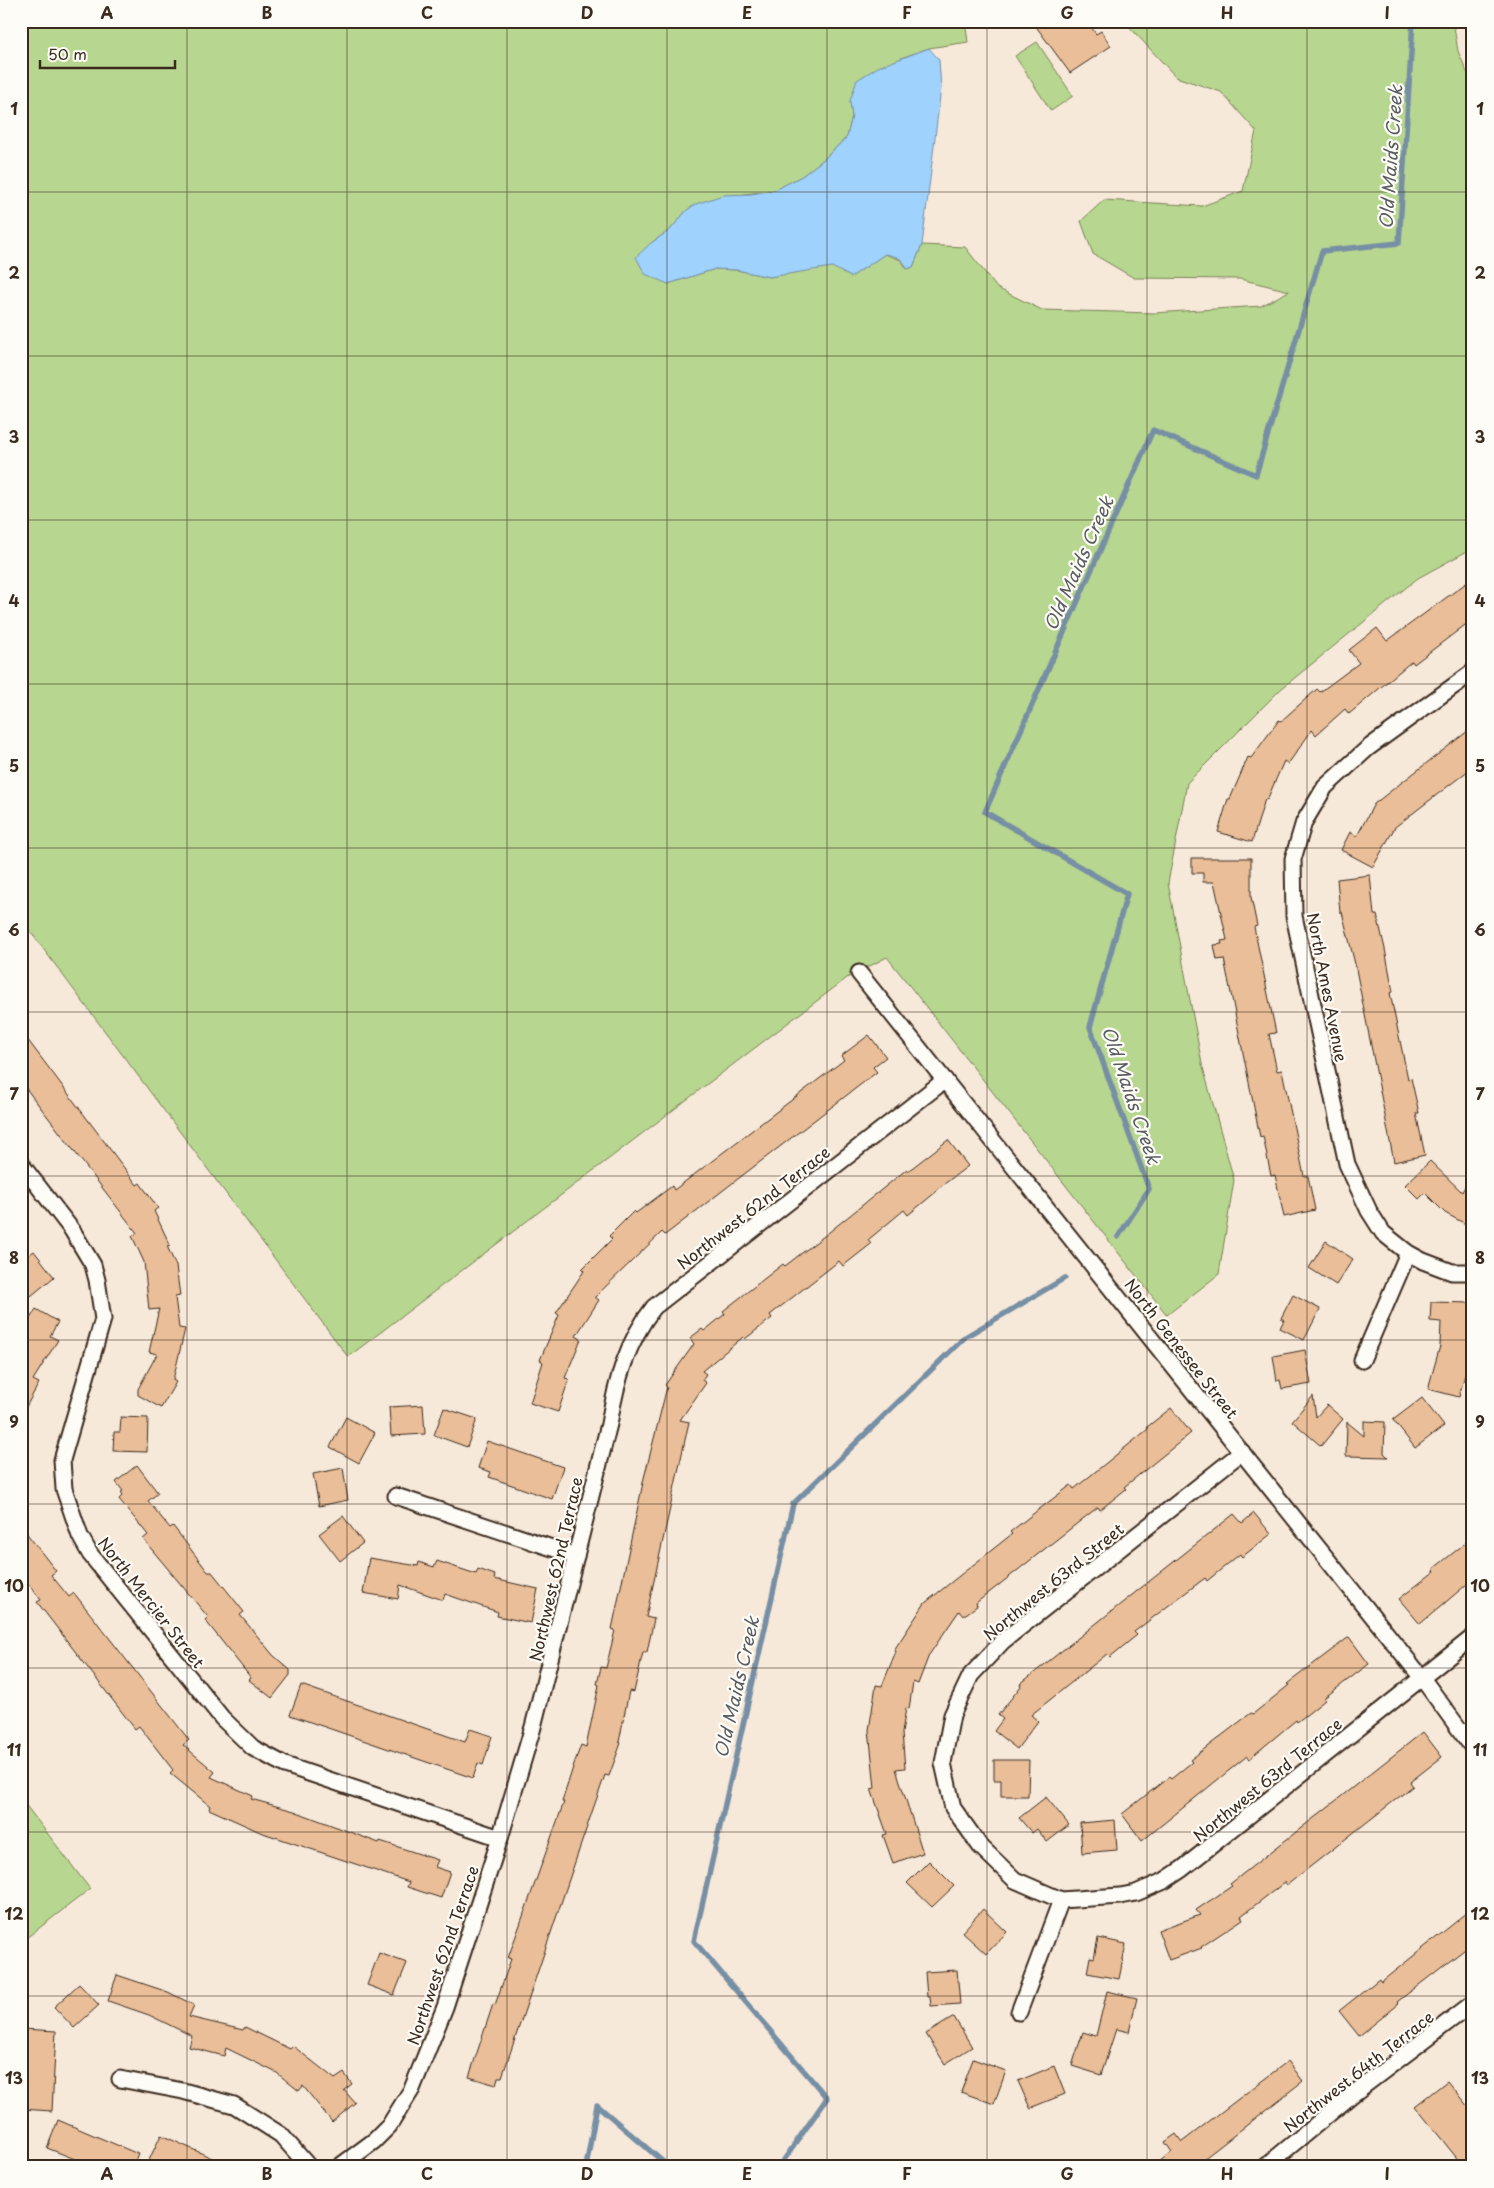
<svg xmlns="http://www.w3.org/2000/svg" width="1494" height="2188" font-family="'Playpen Sans',sans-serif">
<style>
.green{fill:#b7d68f;stroke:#798056}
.water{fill:#9fd2fd;stroke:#778fa4}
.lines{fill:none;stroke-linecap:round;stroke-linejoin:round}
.stream{stroke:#778fa4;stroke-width:5.5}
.building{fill:#e9be98;stroke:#3b2a1e}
.minor-casing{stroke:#3b2a1e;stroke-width:19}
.minor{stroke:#fdfcf7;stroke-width:15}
.grid{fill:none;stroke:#3b2a1e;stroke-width:1;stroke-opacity:0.55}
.labels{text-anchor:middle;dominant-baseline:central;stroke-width:4.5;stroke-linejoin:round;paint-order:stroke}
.street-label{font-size:16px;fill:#3b2a1e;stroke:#fdfcf7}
.water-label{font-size:18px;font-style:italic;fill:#595c61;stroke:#fdfcf7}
.neatline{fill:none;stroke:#3b2a1e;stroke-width:2}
.grid-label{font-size:16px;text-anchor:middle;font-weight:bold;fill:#3b2a1e}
</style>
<rect width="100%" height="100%" fill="#f7e9da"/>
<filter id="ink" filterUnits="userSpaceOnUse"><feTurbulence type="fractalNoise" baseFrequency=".02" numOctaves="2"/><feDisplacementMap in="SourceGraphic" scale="10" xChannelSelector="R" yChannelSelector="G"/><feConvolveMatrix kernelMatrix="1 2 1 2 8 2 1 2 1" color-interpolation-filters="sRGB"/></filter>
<g filter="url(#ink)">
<g class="green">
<path d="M21,21H965L968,42L929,48L901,58L850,101L852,116L847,137L824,159L802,176L775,190L745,194L687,210L670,230L651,243L668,284L715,269L737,270L769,277L832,266L851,277L885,254L901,260L907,269L913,267L922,245L965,247L997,288L1042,310L1154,313L1261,306L1289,291L1240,279L1134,278L1093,254L1081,221L1104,200L1202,206L1243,191L1256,131L1221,92L1176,77L1124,21H1453L1458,51L1473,86V548L1418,578L1281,689L1187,783L1168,883L1202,1064L1234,1180L1219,1274L1167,1315L887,957L847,978L348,1357L21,919Z"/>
<path d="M1037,42L1073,96L1051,111L1015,56Z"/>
<path d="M21,1799L90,1889L21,1942Z"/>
</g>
<path class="water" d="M929,48L939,60L941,88L922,245L913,267L907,269C903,257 895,256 885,254L851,277L832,267L769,277L737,270L715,269L668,284L645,274L636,257L651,243L670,230L687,210L696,204L723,195L751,194L775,190L802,176L824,159L847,137L852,116L850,101L857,80L878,67Z"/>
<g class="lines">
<g class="stream">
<path d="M1118,1237L1149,1189L1090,1027L1127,894L985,812L1153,430L1256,475L1322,251L1399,243L1413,21"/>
<path d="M586,2167L597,2105L669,2167"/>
<path d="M779,2167L827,2098L694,1941L793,1504L965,1337L1065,1278"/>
</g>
</g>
<g class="building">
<path d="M1032,21H1087L1096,34L1101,31L1111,46L1070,73Z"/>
<path d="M1473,578V619L1414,664L1412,661L1349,714L1345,709L1316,735L1312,730L1288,764L1284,761L1267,800L1265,799L1252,842L1218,832L1228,799H1230L1248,757L1251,758L1279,720L1281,721L1317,689L1320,692L1359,663L1349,650L1377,628L1387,641Z"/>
<path d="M1473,727V767L1395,827L1373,867L1341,850L1350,832L1357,836L1374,804Z"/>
<path d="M1192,858H1251V897L1257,926L1254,927L1276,1033L1269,1034L1277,1071L1282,1070L1304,1176H1308L1315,1210L1284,1217L1275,1175L1271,1176L1263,1136L1260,1137L1224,959L1217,960L1214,945L1222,944L1221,941L1227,940L1214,882H1203V873H1192Z"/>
<path d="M1370,875L1374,915H1377L1385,949L1393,992L1390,993L1408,1079L1411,1078L1419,1113H1416L1425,1155L1394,1162L1355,964L1342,912H1340L1337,879Z"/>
<path d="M21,1031L137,1185L140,1183L158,1208L154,1211L170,1245L167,1246L176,1266L180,1296L175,1297L179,1328L185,1329L173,1380L176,1382L161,1408L138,1395V1389L157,1354L149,1352L159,1309L149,1310L144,1262L132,1236L137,1233L21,1082Z"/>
<path d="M869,1035L886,1057L873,1067L877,1072L665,1235L662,1232L633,1260L595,1297L599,1300L576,1336L581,1339L565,1378L569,1379L558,1412L530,1403L543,1362L540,1360L559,1315L556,1313L584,1271L582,1269L612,1239L609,1236L634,1211L636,1213L672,1186L674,1190L844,1060L841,1056Z"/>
<path d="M948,1140L968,1166L935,1191L936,1192L908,1215L904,1210L868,1240L871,1244L843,1266L839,1261L770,1315L772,1318L745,1339L743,1337L702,1371L706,1374L702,1380L706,1383L680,1420L689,1422L646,1617L654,1619L647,1652H643L634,1692L629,1691L619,1742L621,1743L609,1776L605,1775L592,1812L502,2077H498L496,2085L469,2077L493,2004L495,2005L511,1959L508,1958L564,1802H562L574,1764L581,1745L586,1747L599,1685L597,1684L601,1667L606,1668L615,1630L612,1629L644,1478L667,1387L665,1385L694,1344L690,1338L702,1329L704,1331L725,1314L723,1311L783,1264L785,1266L828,1233L907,1169L908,1171Z"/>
<path d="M1430,1161L1462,1192L1473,1171V1228L1445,1213L1425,1193L1419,1199L1405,1185Z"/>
<path d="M1326,1241L1353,1259L1336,1285L1309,1268Z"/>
<path d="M34,1251L54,1277L31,1296L21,1284V1261Z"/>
<path d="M1293,1295L1320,1309L1304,1340L1280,1328L1284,1320L1281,1318Z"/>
<path d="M1431,1302L1470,1303L1468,1363L1459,1397L1428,1389L1440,1346L1441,1322L1430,1321Z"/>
<path d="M36,1309L58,1322L50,1336L58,1340L33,1380L39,1383L21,1416V1333Z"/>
<path d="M1305,1350L1311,1384L1282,1389L1280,1380L1277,1381L1273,1356Z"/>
<path d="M1313,1396L1316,1417L1327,1405L1343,1419L1321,1446L1292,1421Z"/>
<path d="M1422,1398L1444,1426L1415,1448L1393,1420Z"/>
<path d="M423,1405L425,1434L391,1436L389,1407Z"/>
<path d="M444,1408L477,1419L467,1447L434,1435Z"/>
<path d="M1171,1408L1191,1433L1124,1487L1126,1489L1100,1510L1098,1507L976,1603L977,1606L963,1616L959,1611L929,1655L918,1684L913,1682L909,1709L906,1708L902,1733L905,1768L896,1769L923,1853L893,1863L883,1835L887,1834L871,1789L875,1788L869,1730L876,1685L882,1686L896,1651L894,1650L925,1603L1012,1534L1010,1532L1038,1510L1071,1485L1074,1489L1148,1429L1147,1427Z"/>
<path d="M121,1417L148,1418L147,1452L113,1451L114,1432H120Z"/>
<path d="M346,1417L375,1433L359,1463L330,1447Z"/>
<path d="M1364,1421L1385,1422L1384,1453L1388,1457L1346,1456L1347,1422L1364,1436Z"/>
<path d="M487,1441L563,1467L552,1499L489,1477L491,1472L478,1468Z"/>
<path d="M137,1465L158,1493L148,1501L170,1528L173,1526L208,1572H212L244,1612L240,1615L273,1655L290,1670V1675L272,1698L249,1680L251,1678L205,1620L208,1617L143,1539L148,1535L119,1499L123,1495L121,1492L123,1491L116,1482Z"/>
<path d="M343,1468L348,1500L319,1506L313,1474Z"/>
<path d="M1254,1513L1271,1534L1242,1557L1240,1554L1207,1581L1205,1578L1172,1603L1134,1632L1137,1635L1110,1657L1107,1654L1031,1715L1038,1721L1017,1749L994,1731L1003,1719L998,1715L1021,1686L1020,1684L1234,1514L1242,1523Z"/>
<path d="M343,1516L363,1543L340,1561L319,1534Z"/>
<path d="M21,1526L56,1571L51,1575L69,1597L74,1593L189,1740L183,1745L215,1772L211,1777L253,1796L251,1799L294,1811L379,1843L380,1841L438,1860L435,1867L450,1872L441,1898L407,1887L409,1882L260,1832L209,1809L210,1806L170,1773L173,1770L139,1726L135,1729L37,1602L41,1600L21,1574Z"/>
<path d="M1473,1537V1579L1420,1624L1399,1599L1435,1571L1433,1569Z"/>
<path d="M369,1558L418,1566L419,1562L434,1567L437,1561L476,1574L478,1569L495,1575L494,1579L538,1589L531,1623L497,1616L498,1612L445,1594L443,1600L400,1585L398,1599L363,1593Z"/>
<path d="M1349,1637L1369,1664L1324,1698L1325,1700L1310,1712L1297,1722L1296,1720L1249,1759L1247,1756L1142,1841L1122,1814L1169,1777L1171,1779L1192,1762L1190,1760L1251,1713L1253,1714L1289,1685L1287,1684Z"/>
<path d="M301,1685L465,1742L470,1729L492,1736L483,1765L478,1763L473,1778L290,1715Z"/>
<path d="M1423,1732L1442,1757L1410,1782L1413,1786L1287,1885L1285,1882L1241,1916L1243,1919L1201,1947L1202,1948L1169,1960L1158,1930L1200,1915L1196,1910L1232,1886L1230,1884Z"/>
<path d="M994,1760H1029L1028,1796H1001V1780H994Z"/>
<path d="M1046,1797L1069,1825L1047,1842L1037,1829L1032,1833L1019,1818Z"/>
<path d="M1115,1820L1117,1850L1082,1853L1080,1823Z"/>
<path d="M929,1861L954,1886L932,1907L907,1883Z"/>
<path d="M1473,1908V1943L1397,2002L1399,2004L1359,2036L1339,2011L1379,1979L1381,1982Z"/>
<path d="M983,1909L1007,1932L986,1954L962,1932Z"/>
<path d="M1098,1938L1126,1944L1119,1979L1087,1973L1090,1957L1094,1958Z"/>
<path d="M379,1953L407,1963L394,1995L367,1985Z"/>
<path d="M957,1970L960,2004L931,2006L930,1997H927L925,1972Z"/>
<path d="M117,1975L168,1992L194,2005L189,2017L243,2030L245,2027L290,2049L293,2046L335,2079L344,2073L352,2084L344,2090L355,2103L332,2122L303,2086L299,2091L277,2073L226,2048L224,2056L189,2047L192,2036L149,2015L108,2001Z"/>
<path d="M79,1984L99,2005L74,2028L54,2007Z"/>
<path d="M1107,1991L1137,1998L1129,2032L1116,2029L1101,2075L1072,2066L1083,2032L1096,2036Z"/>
<path d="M954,2017L972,2047L945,2064L926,2034Z"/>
<path d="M23,2029L56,2031L52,2111L21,2109Z"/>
<path d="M973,2059L1006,2071L994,2104L961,2092Z"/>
<path d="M1288,2061L1303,2081L1219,2147L1193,2167H1152L1172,2152L1165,2142L1176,2134L1182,2142Z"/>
<path d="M1054,2066L1065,2094L1030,2108L1018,2081Z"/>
<path d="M1447,2081L1473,2113V2167H1464L1415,2106Z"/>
<path d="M58,2120L138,2154L133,2167H95L47,2148Z"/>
<path d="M161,2135L232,2167H163L149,2160Z"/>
</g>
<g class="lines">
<defs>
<g id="minor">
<path d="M1473,672L1368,748L1325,787L1304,822L1293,859L1294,916L1347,1164L1369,1211L1383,1233L1408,1253L1423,1261L1452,1272H1473"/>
<path d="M859,973L1422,1678L1473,1748"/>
<path d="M21,1164L72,1230L93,1265L97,1280L103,1319L62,1460L64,1489L80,1536L90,1554L222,1718L253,1748L285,1765L500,1838"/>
<path d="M1362,1360L1408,1253"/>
<path d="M1242,1452L1003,1641L971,1675L952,1715L943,1763L953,1808L980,1846L1015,1880L1061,1900L1120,1896L1136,1893L1164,1881L1182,1869L1473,1637"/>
<path d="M396,1496L576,1556"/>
<path d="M1019,2012L1061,1900"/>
<path d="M120,2079L183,2091L234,2105L281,2135L309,2167"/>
<path d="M339,2167L374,2141L389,2126L412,2089L445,2007L500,1838L533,1727L609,1424C616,1382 627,1341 654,1307L945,1080"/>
<path d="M1265,2167L1353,2094L1473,2003"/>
</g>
</defs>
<use href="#minor" class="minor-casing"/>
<use href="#minor" class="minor"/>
</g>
</g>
<path class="grid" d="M187,21V2167M347,21V2167M507,21V2167M667,21V2167M827,21V2167M987,21V2167M1147,21V2167M1307,21V2167M21,192H1473M21,356H1473M21,520H1473M21,684H1473M21,848H1473M21,1012H1473M21,1176H1473M21,1340H1473M21,1504H1473M21,1668H1473M21,1832H1473M21,1996H1473"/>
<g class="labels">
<g class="street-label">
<text transform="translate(1328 987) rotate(79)">North Ames Avenue</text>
<text transform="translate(753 1207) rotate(-38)">Northwest 62nd Terrace</text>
<text transform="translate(1182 1348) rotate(52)">North Genessee Street</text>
<text transform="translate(555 1569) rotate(-77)">Northwest 62nd Terrace</text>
<text transform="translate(1053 1581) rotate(-39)">Northwest 63rd Street</text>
<text transform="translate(152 1602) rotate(52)">North Mercier Street</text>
<text transform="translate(1267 1779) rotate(-39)">Northwest 63rd Terrace</text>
<text transform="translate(442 1955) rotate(-71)">Northwest 62nd Terrace</text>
<text transform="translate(1358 2071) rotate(-38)">Northwest 64th Terrace</text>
</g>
<g class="water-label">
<text transform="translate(1390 157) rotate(-86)">Old Maids Creek</text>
<text transform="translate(1078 563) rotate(-66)">Old Maids Creek</text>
<text transform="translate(1132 1095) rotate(71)">Old Maids Creek</text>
<text transform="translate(736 1687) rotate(-77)">Old Maids Creek</text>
</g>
</g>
<rect width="1494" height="2188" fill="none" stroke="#fdfcf7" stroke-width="55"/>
<path d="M40 60v8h135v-8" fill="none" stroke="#3b2a1e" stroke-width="2.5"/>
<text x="48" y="60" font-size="15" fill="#3b2a1e" stroke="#fdfcf7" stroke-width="4" paint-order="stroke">50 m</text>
<rect x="28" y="28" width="1438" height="2132" class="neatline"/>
<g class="grid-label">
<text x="107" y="19">A</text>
<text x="267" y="19">B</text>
<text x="427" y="19">C</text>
<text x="587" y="19">D</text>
<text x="747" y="19">E</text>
<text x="907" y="19">F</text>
<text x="1067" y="19">G</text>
<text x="1227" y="19">H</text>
<text x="1387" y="19">I</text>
<text x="14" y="115">1</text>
<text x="1480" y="115">1</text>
<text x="14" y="279">2</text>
<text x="1480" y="279">2</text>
<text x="14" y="443">3</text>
<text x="1480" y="443">3</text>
<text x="14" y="607">4</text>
<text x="1480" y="607">4</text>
<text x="14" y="772">5</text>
<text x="1480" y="772">5</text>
<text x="14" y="936">6</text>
<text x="1480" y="936">6</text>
<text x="14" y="1100">7</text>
<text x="1480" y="1100">7</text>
<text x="14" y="1264">8</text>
<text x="1480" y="1264">8</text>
<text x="14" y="1428">9</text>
<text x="1480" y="1428">9</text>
<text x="14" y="1592">10</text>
<text x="1480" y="1592">10</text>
<text x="14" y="1756">11</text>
<text x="1480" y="1756">11</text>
<text x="14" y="1920">12</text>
<text x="1480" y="1920">12</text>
<text x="14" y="2084">13</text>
<text x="1480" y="2084">13</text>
<text x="107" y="2180">A</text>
<text x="267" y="2180">B</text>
<text x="427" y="2180">C</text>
<text x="587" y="2180">D</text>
<text x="747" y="2180">E</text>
<text x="907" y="2180">F</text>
<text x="1067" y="2180">G</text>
<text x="1227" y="2180">H</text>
<text x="1387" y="2180">I</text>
</g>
</svg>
